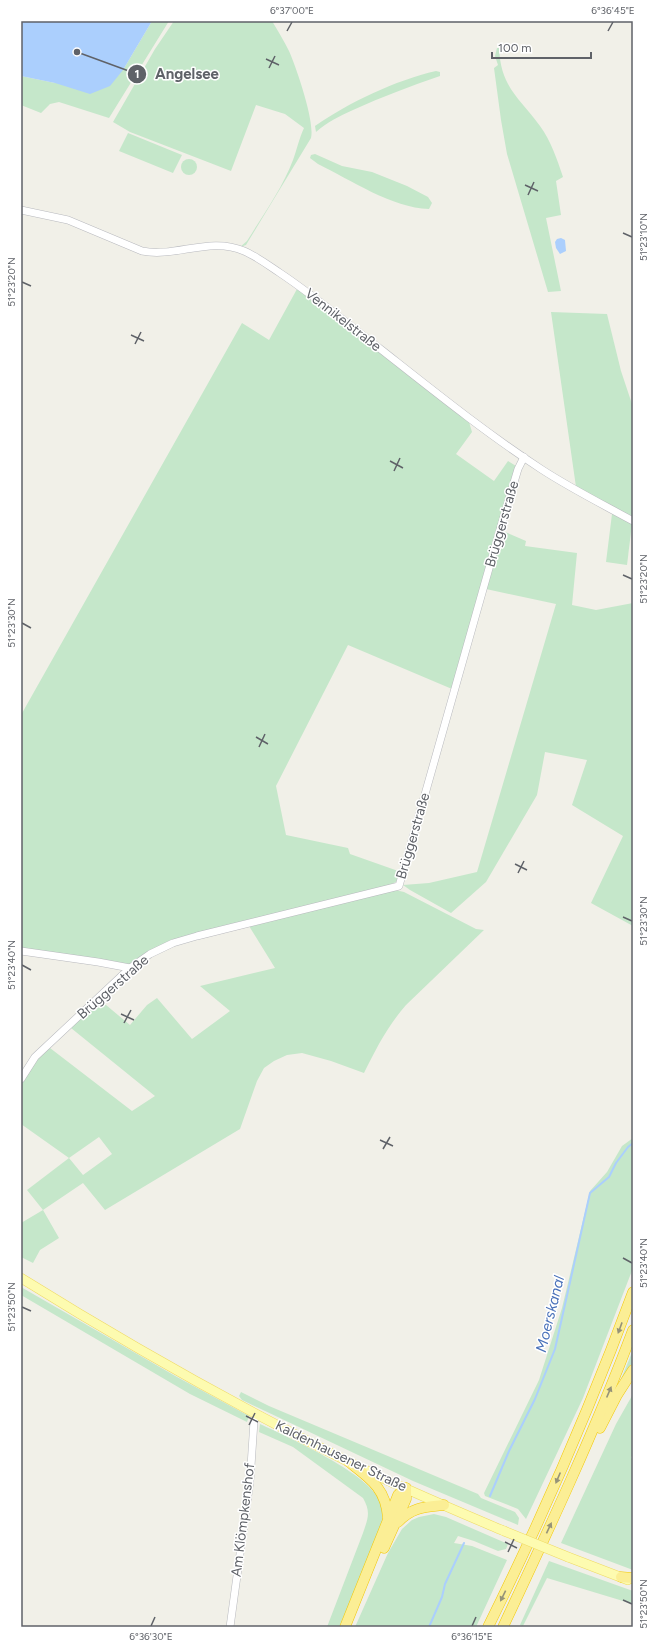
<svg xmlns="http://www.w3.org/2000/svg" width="654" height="1648" font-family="Figtree,sans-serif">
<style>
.green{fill:#c5e7ca;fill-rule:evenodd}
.water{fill:#abcffd}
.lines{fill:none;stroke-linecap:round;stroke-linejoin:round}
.stream{stroke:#abcffd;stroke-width:2}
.minor-casing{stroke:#b8b9be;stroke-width:8}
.major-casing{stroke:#efda63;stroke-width:10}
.highway-casing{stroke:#f3c805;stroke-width:11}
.minor{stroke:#fff;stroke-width:7}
.major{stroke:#fdfbb0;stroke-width:9}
.highway{stroke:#fbee95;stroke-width:10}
.major-bridge-casing{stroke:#efda63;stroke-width:10;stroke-linecap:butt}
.major-bridge{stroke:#fdfbb0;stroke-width:9}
.oneway{fill:#969378}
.ticks{fill:none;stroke:#5f6268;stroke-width:1.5}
.labels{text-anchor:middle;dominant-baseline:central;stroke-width:3;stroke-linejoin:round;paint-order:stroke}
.street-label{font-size:14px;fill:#5f6268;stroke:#fff}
.water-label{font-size:15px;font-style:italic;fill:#4971b9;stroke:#fff}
.leader{fill:none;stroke:#5f6268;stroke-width:1.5}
.callout-dot{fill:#5f6268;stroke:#fff;stroke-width:1.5}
.mark-label{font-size:12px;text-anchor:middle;font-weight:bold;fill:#fff}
.callout-label{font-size:15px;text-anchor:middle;font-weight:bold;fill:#5f6268;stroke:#fff;stroke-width:3;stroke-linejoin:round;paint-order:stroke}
.neatline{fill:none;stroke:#5f6268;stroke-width:1.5}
.ticks-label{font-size:10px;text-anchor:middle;fill:#5f6268}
</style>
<rect width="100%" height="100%" fill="#f1f0e8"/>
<g class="green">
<path d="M152,21H169L109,118L59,102L50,104L41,113L21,105V76L55,83L123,70Z"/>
<path d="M174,21H272C278,31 284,41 289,51C296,67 315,121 311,138L249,240L246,245L240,247L247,241C263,215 282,189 293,160C297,149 299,139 304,128L285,114L256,105L231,171L130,132L113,122L155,49Z"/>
<path d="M497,48H499C501,88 519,97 540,126C551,141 557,159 563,177L556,181L561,215L546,218L561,291L548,292L507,154L501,120L494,68L498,65L495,56Z"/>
<path d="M436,71L440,72V76C410,86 382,97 353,110C340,116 327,122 316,132L315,126C348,103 396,80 436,71Z"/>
<path d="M128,133L182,155L173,173L119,151Z"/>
<path d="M315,154L342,166L372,172L407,186L428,197L432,203L429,209C392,208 351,180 318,164L310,158L311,155Z"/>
<circle cx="189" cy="167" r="8"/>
<path d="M297,289L469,422L472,432L456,454L494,481L508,461L516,466L452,689L348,645L276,786L286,835L348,848L350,854L401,872L396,882L385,887L172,940L130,966L21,949V715L242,323L269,340Z"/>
<path d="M551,312L607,314L621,371L633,407V519L576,487Z"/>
<path d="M612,514L632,524L627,565L606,562Z"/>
<path d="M503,531L526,541L525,546L577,553L572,605L596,610L633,603V926L591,903L623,836L572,805L587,760L545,752L537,795L486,882L451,913L410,890L403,885L429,883L477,872L556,604L486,589Z"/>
<path d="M395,890L404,892L476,929L484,930L406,1005C387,1027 377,1047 364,1073L331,1061L302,1053L287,1055L274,1061L264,1068L257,1081L240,1129L105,1210L83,1183L43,1210L59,1238L40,1250L33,1263L21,1257V1223L43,1210L27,1190L69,1158L21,1124V1083L36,1060L42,1053L50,1048L132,1111L155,1096L71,1028L100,1000L130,1025L147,1005L157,998L192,1039L230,1011L200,986L275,968L249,926ZM99,1137L112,1154L83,1175L69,1158Z"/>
<path d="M633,1138V1268L583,1398L526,1519L518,1509L485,1496L484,1493L539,1380L562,1308L590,1191L607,1172L622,1146Z"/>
<path d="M21,1287L177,1377L249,1416L247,1422L190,1394L21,1295Z"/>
<path d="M633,1350V1366L619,1384Z"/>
<path d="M241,1392L269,1406L478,1494L481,1498L515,1512L519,1518L518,1525L413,1481L242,1400L239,1396Z"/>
<path d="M633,1394V1453L631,1458L633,1459V1570L561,1543L616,1424Z"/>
<path d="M260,1424C288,1437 365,1472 378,1498C382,1505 383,1515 382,1522C381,1535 374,1548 369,1560C359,1582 349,1605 339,1627H327L363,1533C368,1518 371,1512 363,1498L293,1447L259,1432Z"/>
<path d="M434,1514L446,1517L508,1544L506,1549L498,1551L474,1541L458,1536L454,1543L472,1546L507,1560L476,1627H355L388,1553L402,1529L412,1520L419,1517Z"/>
<path d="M549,1561L633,1591V1604L547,1578L523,1626L520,1625Z"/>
</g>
<g class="water">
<path d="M21,21H152L123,70L110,86L90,94L55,83L21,76Z"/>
<path d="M561,238L565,240L566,251L560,254L556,248L555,242L557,239Z"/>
</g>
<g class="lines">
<g class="stream">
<path d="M490,1496L509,1451L535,1399L555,1349L590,1193L609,1177L616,1163L628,1147L633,1143"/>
<path d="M429,1627L442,1597L445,1584L464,1543"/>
</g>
<defs>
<g id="minor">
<path d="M21,210L68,220L142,251C176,258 210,236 244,251C256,256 268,265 280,273C316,297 349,325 383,351C435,392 486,433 541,469C570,488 602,504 633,521"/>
<path d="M21,951L98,962L130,968"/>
<path d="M21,1079L35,1057L130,968L150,954L173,943L197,936L399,886L501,526L518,469L524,457"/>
<path d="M230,1627L250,1481L254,1421L257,1414"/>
</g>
<g id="major">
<path d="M21,1278C127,1344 237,1406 349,1462C399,1487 452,1509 504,1531"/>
<path d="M568,1557L628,1580"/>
</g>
<g id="highway">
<path d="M600,1428L617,1395L633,1370"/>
<path d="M349,1462C371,1479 386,1489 388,1518"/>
<path d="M398,1522C412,1507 425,1507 444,1505"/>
<path d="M384,1548L406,1499V1488"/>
<path d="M621,1577L633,1578"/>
<path d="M345,1627L398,1495L406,1488"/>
<path d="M488,1627C542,1518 591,1406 633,1292"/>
<path d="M503,1627C549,1529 595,1431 633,1330"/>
</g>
</defs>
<use href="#minor" class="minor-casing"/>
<use href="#major" class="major-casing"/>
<use href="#highway" class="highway-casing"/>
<use href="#minor" class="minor"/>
<use href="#major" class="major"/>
<use href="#highway" class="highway"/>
<defs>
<path id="major-bridge" d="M504,1531L568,1557"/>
</defs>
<use href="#major-bridge" class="major-bridge-casing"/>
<use href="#major-bridge" class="major-bridge"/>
</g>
<defs><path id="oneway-solid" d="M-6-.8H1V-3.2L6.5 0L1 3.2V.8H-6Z"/></defs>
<g class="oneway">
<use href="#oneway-solid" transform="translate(620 1328) rotate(110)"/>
<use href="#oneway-solid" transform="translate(609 1392) rotate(-67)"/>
<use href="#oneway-solid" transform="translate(558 1478) rotate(113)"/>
<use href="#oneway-solid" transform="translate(549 1528) rotate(-65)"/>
<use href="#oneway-solid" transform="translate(503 1596) rotate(116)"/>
</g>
<path class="ticks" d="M287,31L292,22M608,31L613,22M266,59L279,65M269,68L275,56M525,185L538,191M528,195L534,182M623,233L632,237M22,282L31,286M131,335L144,341M135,344L141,332M390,461L403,468M394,471L400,458M623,575L632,579M22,623L31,628M256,737L268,744M259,747L265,734M515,864L527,870M518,873L524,861M623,917L632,921M22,965L31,970M121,1014L134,1020M124,1023L131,1010M380,1140L393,1146M383,1149L390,1137M623,1258L632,1263M22,1307L31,1311M246,1416L258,1422M249,1425L255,1413M505,1542L517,1548M508,1552L514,1539M623,1600L632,1604M151,1626L155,1617M472,1626L476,1617"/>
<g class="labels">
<g class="street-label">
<text transform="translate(343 320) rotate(38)">Vennikelstraße</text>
<text transform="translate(502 524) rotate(-74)">Brüggerstraße</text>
<text transform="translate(413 836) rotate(-74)">Brüggerstraße</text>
<text transform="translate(113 987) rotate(-41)">Brüggerstraße</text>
<text transform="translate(341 1456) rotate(26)">Kaldenhausener Straße</text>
<text transform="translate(243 1520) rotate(-83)">Am Klömpkenshof</text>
</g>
<g class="water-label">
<text transform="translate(550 1314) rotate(-76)">Moerskanal</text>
</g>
</g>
<path class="leader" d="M77 52L137 74"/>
<g class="callout-dot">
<circle cx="77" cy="52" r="4"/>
<circle cx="137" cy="74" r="10"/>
</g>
<g class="mark-label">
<text x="137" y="78">1</text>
</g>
<g class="callout-label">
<text x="187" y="79">Angelsee</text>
</g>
<rect width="654" height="1648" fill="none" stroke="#ffffff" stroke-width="44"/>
<path d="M492 52v6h99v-6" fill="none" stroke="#5f6268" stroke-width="2"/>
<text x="498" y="52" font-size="12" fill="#5f6268" stroke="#ffffff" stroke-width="3" paint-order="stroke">100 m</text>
<rect x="22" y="22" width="610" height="1604" class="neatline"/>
<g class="ticks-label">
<text x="292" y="14">6°37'00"E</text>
<text x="613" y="14">6°36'45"E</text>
<text transform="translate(643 237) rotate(-90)" y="4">51°23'10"N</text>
<text transform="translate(11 282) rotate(-90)" y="4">51°23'20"N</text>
<text transform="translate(643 579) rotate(-90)" y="4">51°23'20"N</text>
<text transform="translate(11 623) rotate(-90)" y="4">51°23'30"N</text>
<text transform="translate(643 921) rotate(-90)" y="4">51°23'30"N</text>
<text transform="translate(11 965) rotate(-90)" y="4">51°23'40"N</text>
<text transform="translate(643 1263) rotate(-90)" y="4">51°23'40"N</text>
<text transform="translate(11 1307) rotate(-90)" y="4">51°23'50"N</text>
<text transform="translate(643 1604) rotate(-90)" y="4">51°23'50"N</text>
<text x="151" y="1640">6°36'30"E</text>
<text x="472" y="1640">6°36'15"E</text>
</g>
</svg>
